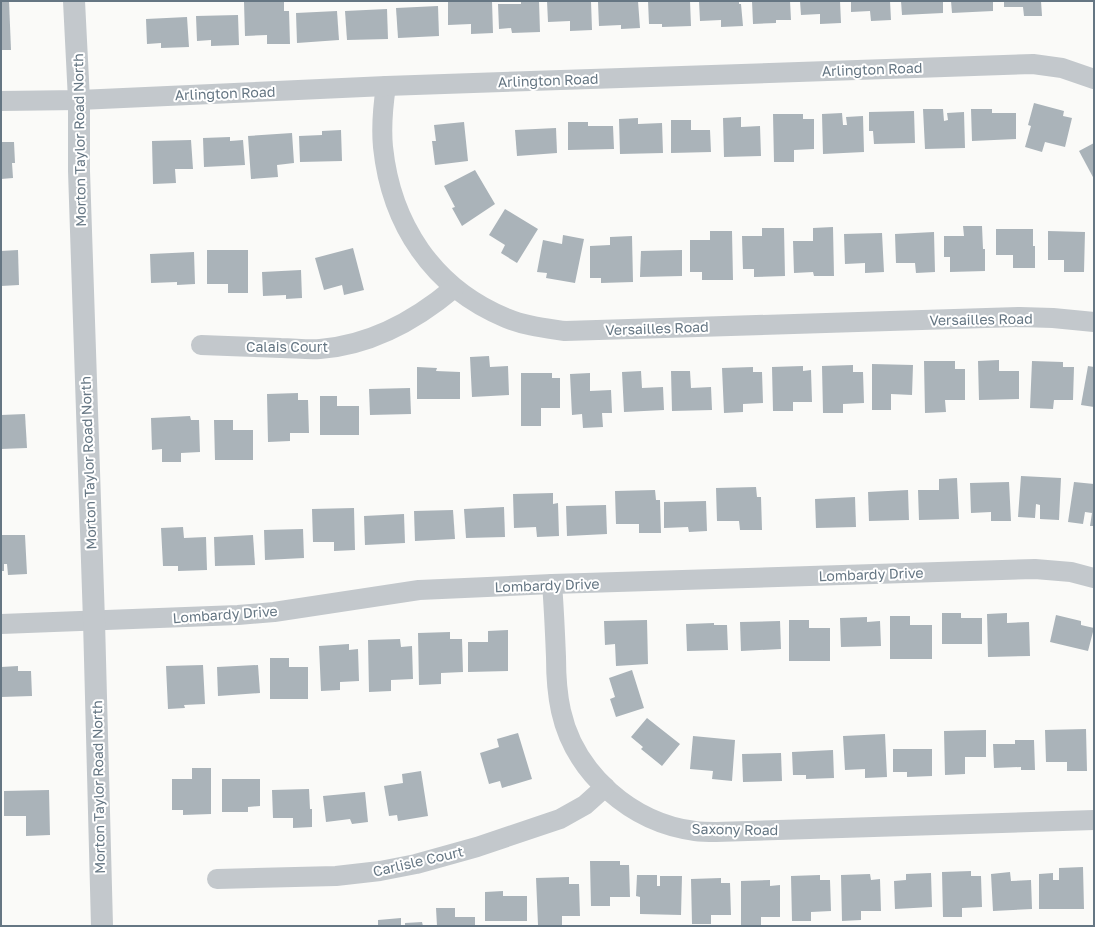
<svg xmlns="http://www.w3.org/2000/svg" width="1095" height="927" font-family="'Golos Text',sans-serif">
<style>
.building{fill:#aab3b9}
.lines{fill:none;stroke-linecap:round;stroke-linejoin:round}
.minor{stroke:#c3c8cc;stroke-width:20}
.tertiary{stroke:#c3c8cc;stroke-width:22}
.labels{text-anchor:middle;dominant-baseline:central;stroke-width:4;stroke-linejoin:round;paint-order:stroke}
.street-label{font-size:14px;fill:#657683;stroke:#fff}
</style>
<rect width="100%" height="100%" fill="#fafaf8"/>
<g class="building">
<path d="M1,1H9L11,50H1Z"/>
<path d="M284,1V11H289L290,44H267V35L245,36L244,2Z"/>
<path d="M448,1H492L493,33L471,34V24L448,25Z"/>
<path d="M521,1H539L540,32L512,33L511,28L499,29L498,4H521Z"/>
<path d="M547,1H591L592,30L570,31V21L548,22Z"/>
<path d="M638,1L640,28L621,29V25L599,26L598,2Z"/>
<path d="M648,1H690L691,26L662,27V24H649Z"/>
<path d="M699,1H739V4H741L743,26L721,27V20L700,21Z"/>
<path d="M752,1H790L791,20H776V23L753,24Z"/>
<path d="M800,1H840L841,23L820,24V14L801,15Z"/>
<path d="M851,1H890L891,20L871,21L870,11L851,12Z"/>
<path d="M901,1H943V13L902,15Z"/>
<path d="M951,1H993V11L952,13Z"/>
<path d="M1004,1H1041L1042,16H1024L1023,7H1004Z"/>
<path d="M438,6L439,36L398,38L396,8Z"/>
<path d="M387,9L388,39L347,40L345,11Z"/>
<path d="M337,11L339,40L297,43L296,13Z"/>
<path d="M238,15L239,45L211,46V40L197,41L196,16Z"/>
<path d="M187,17L189,47L161,48V43L147,44L146,19Z"/>
<path d="M1034,103L1064,111L1063,116L1072,118L1065,147L1045,142L1042,152L1025,147L1031,126L1028,125Z"/>
<path d="M923,109H943L944,121L948,120L947,113L964,112L965,148L925,149Z"/>
<path d="M971,109H992V113H1016V139L972,141Z"/>
<path d="M914,111L915,143L874,144L873,131H869V112Z"/>
<path d="M842,113L843,125H847L846,117L863,116L864,152L823,154L822,114Z"/>
<path d="M773,114H803V119H814V149L794,150V162H774Z"/>
<path d="M741,117V127L760,126L761,156L724,157L723,118Z"/>
<path d="M638,118V124L662,123L663,153L620,154L619,119Z"/>
<path d="M671,120H691V130H710L711,152L671,153Z"/>
<path d="M464,122L468,161L435,165L432,141H436L434,125Z"/>
<path d="M568,122H588V126H613L614,149L568,150Z"/>
<path d="M556,128L557,153L517,156L515,130Z"/>
<path d="M341,130L342,161L300,162L299,136L322,135V131Z"/>
<path d="M292,133L294,163L277,165L278,177L251,179L248,136Z"/>
<path d="M230,137V141L243,140L245,165L204,167L203,138Z"/>
<path d="M191,140L193,169H175L176,183L153,184L152,141Z"/>
<path d="M1,142H14L15,163H12L13,178L1,179Z"/>
<path d="M1094,143V179L1079,151Z"/>
<path d="M475,170L495,204L462,226L452,208L455,207L444,186Z"/>
<path d="M505,209L538,229L517,263L501,253L505,245L489,235Z"/>
<path d="M963,226H982L983,249H985V271L950,272V257H944V236H964Z"/>
<path d="M833,227L834,276H814L813,272L794,273L793,241H813V228Z"/>
<path d="M762,228H784L785,276L754,277V269H743L742,236H762Z"/>
<path d="M996,229H1033V246H1035V268H1013V255H996Z"/>
<path d="M710,231H732L733,280H702V272H690V240H710Z"/>
<path d="M1048,231L1085,232L1084,272H1064V260H1048Z"/>
<path d="M934,232L935,272L916,273L915,263H896L895,234Z"/>
<path d="M882,233L884,272L865,273V263L845,264L844,234Z"/>
<path d="M563,235L584,239L575,283L546,278L547,273L537,272L543,240L562,244Z"/>
<path d="M632,236L633,282L601,283V278H590V246L610,245V237Z"/>
<path d="M353,248L364,290L344,295L342,285L324,290L315,258Z"/>
<path d="M18,250L19,285L1,286V251Z"/>
<path d="M207,250H248V293H228V284H207Z"/>
<path d="M682,250V276L640,277L641,251Z"/>
<path d="M194,252L195,284L177,285V282L151,283L150,254Z"/>
<path d="M301,270L302,298L286,299V295L263,296L262,272Z"/>
<path d="M489,356L490,367L508,366L509,395L472,397L470,357Z"/>
<path d="M999,360V371H1019V399L979,400L978,361Z"/>
<path d="M924,361H955V369H965V400H945L946,412L925,413Z"/>
<path d="M1032,361L1063,362V367H1074L1073,400H1054L1053,409L1030,408Z"/>
<path d="M872,364L913,365L912,395L891,394V410H872Z"/>
<path d="M853,365V372H863L864,403L843,404V413H823L822,366Z"/>
<path d="M803,366V371L811,370L812,402H793V411H773L772,367Z"/>
<path d="M1088,366L1094,367V407L1081,405Z"/>
<path d="M417,367L437,368L436,371L460,372V399H417Z"/>
<path d="M753,367V372H762L763,403L743,404V412L724,413L722,368Z"/>
<path d="M641,371L642,388L663,387L664,410L624,412L622,372Z"/>
<path d="M671,371H690L691,388L711,387L712,410L672,411Z"/>
<path d="M521,373H552V378H560V408H541V426H521Z"/>
<path d="M590,373V391L611,390L612,413H602L603,427L583,428L582,414L572,415L570,374Z"/>
<path d="M410,388L411,414L370,415L369,389Z"/>
<path d="M298,393V400H308L309,433H290V441L268,442L267,394Z"/>
<path d="M320,396H337V406H359V435H320Z"/>
<path d="M25,414L27,448L1,449V415Z"/>
<path d="M190,416L191,420H199L200,452L181,453V462H162V449L152,450L151,418Z"/>
<path d="M214,420H233V430H253V460H215Z"/>
<path d="M1021,476L1061,478L1059,520L1040,519V505L1036,504L1035,518L1018,517Z"/>
<path d="M957,478L959,519L919,520L918,490H939V479Z"/>
<path d="M1009,482L1011,521H991V512L971,513L970,483Z"/>
<path d="M1074,482L1094,484V526H1090L1092,513L1085,512L1083,524L1068,522Z"/>
<path d="M756,487L757,497H761L762,530H740L739,521H717L716,488Z"/>
<path d="M655,490L656,500H660L661,533H639V524H616L615,491Z"/>
<path d="M908,490L909,520L869,521L868,492Z"/>
<path d="M553,493V504L558,503L559,536L537,537L536,527L514,528L513,494Z"/>
<path d="M855,497L856,527L816,528L815,499Z"/>
<path d="M706,501L707,531L689,532L688,527L664,528V502Z"/>
<path d="M606,505L607,534L567,536L566,506Z"/>
<path d="M504,507L505,537L466,538L464,509Z"/>
<path d="M354,508L355,550L334,551V542H313L312,509Z"/>
<path d="M453,510L455,539L415,541L414,511Z"/>
<path d="M404,514L405,543L365,545L364,516Z"/>
<path d="M183,527L184,538L206,537L207,570L178,571V566H163L161,528Z"/>
<path d="M303,529L304,558L265,560L264,530Z"/>
<path d="M1,535H25L27,574L8,575L7,564H4V571H1Z"/>
<path d="M253,535L255,565L215,566L214,537Z"/>
<path d="M942,613H961V618H982V644H942Z"/>
<path d="M1007,613V623L1029,622L1030,656L988,657L987,614Z"/>
<path d="M1056,615L1081,621V625L1094,628L1088,651L1050,642Z"/>
<path d="M890,616H910V625H932V659H890Z"/>
<path d="M867,617V622L880,621L881,646L841,647L840,618Z"/>
<path d="M647,620L648,664L616,666L615,644L605,645L604,621Z"/>
<path d="M789,620H809V628H830V661H789Z"/>
<path d="M780,621L781,649L741,651L740,622Z"/>
<path d="M714,623V625H727L728,650L687,651L686,624Z"/>
<path d="M508,630V671L468,672V642H488V631Z"/>
<path d="M450,632V639H462L463,672L441,673V684L419,685L418,633Z"/>
<path d="M400,639L401,647L412,646L413,679L391,680V691L369,692L368,640Z"/>
<path d="M349,644V650L358,649L359,681L340,682V690L321,691L319,646Z"/>
<path d="M270,658H289V667H308V699H270Z"/>
<path d="M203,665L205,704L184,705L185,708L168,709L166,666Z"/>
<path d="M258,665L260,693L218,696L217,667Z"/>
<path d="M18,666V671H31L32,696L1,697V667Z"/>
<path d="M632,670L644,708L616,717L610,699L615,697L609,678Z"/>
<path d="M647,718L680,744L662,766L641,749L643,747L631,737Z"/>
<path d="M1086,729L1087,771H1067V762H1046L1045,730Z"/>
<path d="M986,730V757H965V774L945,775L944,731Z"/>
<path d="M518,733L532,779L502,788L500,781L489,784L480,753L499,747L497,739Z"/>
<path d="M885,734L887,777L865,778V769L845,770L843,736Z"/>
<path d="M693,736L735,740L732,781L712,779L713,771L690,769Z"/>
<path d="M1015,740H1034L1035,770H1021V767L994,768L993,744H1015Z"/>
<path d="M893,749H932V776L907,777V772H893Z"/>
<path d="M833,750L834,778L806,779V775H793L792,752Z"/>
<path d="M781,753L782,781L743,782L742,754Z"/>
<path d="M192,768H211V814L183,815V810H172V779H192Z"/>
<path d="M421,771L428,816L398,821L397,815L389,816L384,786L403,783L402,774Z"/>
<path d="M222,779H260V806L248,807V812H222Z"/>
<path d="M309,789L310,809H312V827L293,828V818H273L272,790Z"/>
<path d="M49,790L50,835L26,836V816H4V791Z"/>
<path d="M365,792L368,822L352,824L350,819L326,822L323,796Z"/>
<path d="M590,861H620V865H629L630,897H610V906H591Z"/>
<path d="M1083,867L1084,909H1039V874L1053,873V880H1059V868Z"/>
<path d="M971,871V876H981L982,907L962,908V917H943L942,872Z"/>
<path d="M1010,872L1011,881L1031,880L1032,909L993,911L991,874Z"/>
<path d="M931,873L932,907L895,909L894,881L906,880V874Z"/>
<path d="M870,874L871,880L880,879L881,911H861V920L842,921L841,875Z"/>
<path d="M637,875H657V886H660V876H682L681,915L640,914V897L636,896Z"/>
<path d="M820,875V880H830L831,911L811,912V921H792L791,876Z"/>
<path d="M569,877V884H579L580,916H562V925H538L536,878Z"/>
<path d="M721,878V883H730L731,915H711V924H692L691,879Z"/>
<path d="M770,880V886L780,885V917H761V926H741V881Z"/>
<path d="M503,891V896H527V921H485V892Z"/>
<path d="M436,908H455V917H475V926H437Z"/>
<path d="M401,918V926H378V920Z"/>
<path d="M422,922L423,926H405V923Z"/>
</g>
<g class="lines">
<g class="minor">
<path d="M386,86C383,106 381,126 383,147C391,224 433,288 506,318C525,326 545,328 565,331L1020,317L1053,318L1094,322"/>
<path d="M1,101L79,100L386,86L1033,64L1062,68L1094,79"/>
<path d="M201,345C228,346 254,347 281,348C294,348 307,350 320,349C371,345 416,320 454,288"/>
<path d="M552,584C554,608 555,633 556,657C556,675 557,693 561,711C575,774 632,823 695,831C702,832 709,832 716,832L1094,820"/>
<path d="M1,624L238,615L274,612L419,590L552,584L1035,569L1071,572L1094,578"/>
<path d="M217,879L336,876L380,871L416,864L477,847L560,819L585,805L605,787"/>
</g>
<path class="tertiary" d="M74,1L79,100V171L94,621L102,926"/>
</g>
<g class="labels">
<g class="street-label">
<text transform="translate(872 69) rotate(-2)">Arlington Road</text>
<text transform="translate(548 80) rotate(-2)">Arlington Road</text>
<text transform="translate(225 93) rotate(-2)">Arlington Road</text>
<text transform="translate(79 140) rotate(-91)">Morton Taylor Road North</text>
<text transform="translate(981 319) rotate(-1)">Versailles Road</text>
<text transform="translate(657 328) rotate(-2)">Versailles Road</text>
<text x="287" y="346">Calais Court</text>
<text transform="translate(88 463) rotate(-92)">Morton Taylor Road North</text>
<text transform="translate(871 574) rotate(-2)">Lombardy Drive</text>
<text transform="translate(547 585) rotate(-2)">Lombardy Drive</text>
<text transform="translate(225 614) rotate(-4)">Lombardy Drive</text>
<text transform="translate(98 787) rotate(-91)">Morton Taylor Road North</text>
<text transform="translate(735 829) rotate(1)">Saxony Road</text>
<text transform="translate(418 861) rotate(-13)">Carlisle Court</text>
</g>
</g>
<rect width="1095" height="927" fill="none" stroke="#657683" stroke-width="4"/>
</svg>
